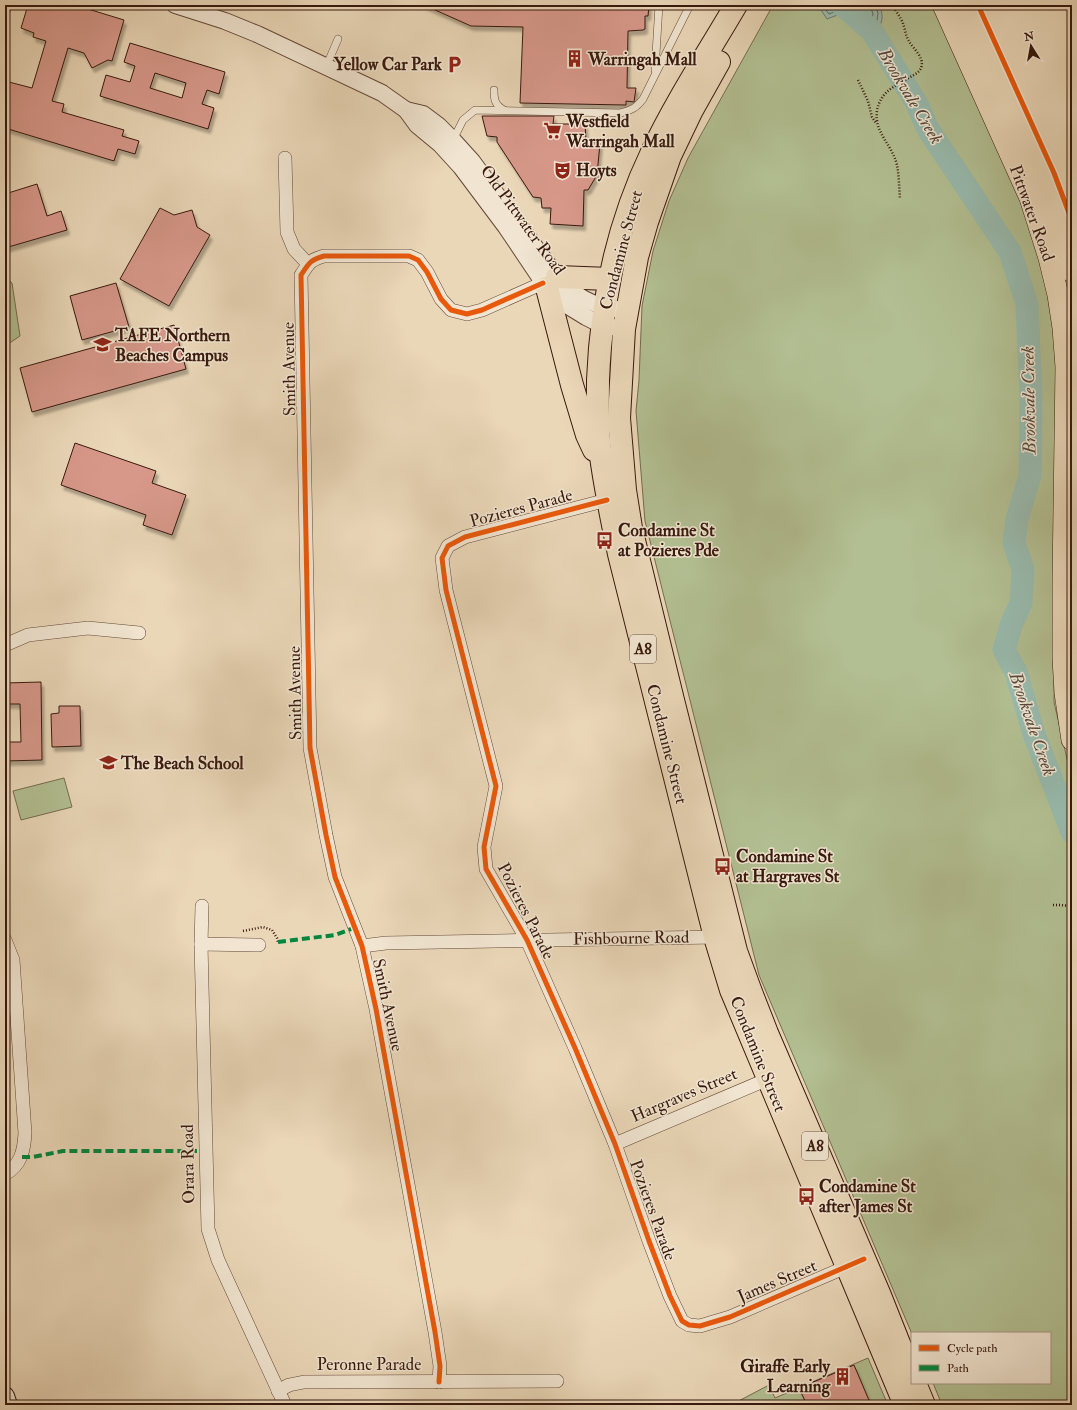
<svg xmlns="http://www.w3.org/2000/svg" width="1077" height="1410" font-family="'IM FELL Double Pica',serif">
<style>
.green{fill:#b2bf92;stroke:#756c50}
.water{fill:#98baad;stroke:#727a6d}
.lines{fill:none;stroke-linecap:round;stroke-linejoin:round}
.shore{stroke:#686a5e;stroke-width:1}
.river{stroke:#98baad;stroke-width:23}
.building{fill:#d7988a;stroke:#38190e;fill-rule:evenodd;filter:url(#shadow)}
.service-casing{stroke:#644838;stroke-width:8}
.minor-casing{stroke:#644838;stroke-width:14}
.tertiary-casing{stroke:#644838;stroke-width:18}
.secondary-casing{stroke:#38190e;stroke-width:20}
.primary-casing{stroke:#38190e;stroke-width:22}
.trunk-casing{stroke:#38190e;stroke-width:24}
.path{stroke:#38190e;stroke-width:2.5;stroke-dasharray:1 2;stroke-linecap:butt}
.service{stroke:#f1e5d1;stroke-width:7}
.minor{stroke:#f1e5d1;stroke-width:13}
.tertiary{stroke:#f1e5d1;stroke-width:16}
.secondary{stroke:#f1e5d1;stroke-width:18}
.primary{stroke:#ead7b8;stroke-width:21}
.trunk{stroke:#ead7b8;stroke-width:22}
.quiet{stroke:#00873e;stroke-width:4;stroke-dasharray:8 4;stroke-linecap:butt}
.cycleway-casing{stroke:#f1e5d1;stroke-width:8}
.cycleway{stroke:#e8590c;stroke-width:5}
.labels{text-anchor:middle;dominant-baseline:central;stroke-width:3;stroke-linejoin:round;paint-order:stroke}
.shield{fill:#f1e5d1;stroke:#705648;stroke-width:1}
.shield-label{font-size:16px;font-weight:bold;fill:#38190e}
.poi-label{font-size:17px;font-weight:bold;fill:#38190e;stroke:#f1e5d1;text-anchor:start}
.street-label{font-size:17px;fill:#38190e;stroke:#f1e5d1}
.water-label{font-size:18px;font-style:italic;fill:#55493e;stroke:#f1e5d1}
</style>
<defs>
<filter id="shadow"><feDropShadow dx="2.5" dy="4.5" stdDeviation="1" flood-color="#0004"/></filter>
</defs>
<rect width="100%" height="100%" fill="#ead7b8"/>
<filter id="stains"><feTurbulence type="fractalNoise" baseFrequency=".005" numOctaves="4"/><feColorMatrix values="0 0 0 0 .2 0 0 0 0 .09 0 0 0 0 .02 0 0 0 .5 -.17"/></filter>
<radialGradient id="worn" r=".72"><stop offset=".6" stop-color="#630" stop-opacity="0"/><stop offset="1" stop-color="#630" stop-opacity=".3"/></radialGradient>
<g class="green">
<path d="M773,5H933L1025,203L1052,296L1060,362L1056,549L1054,702L1068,763L1072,772V1405H942L933,1383H1050V1333L912,1334L759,975L645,521L636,411L639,380L642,306L653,251L669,201L688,158Z"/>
<path d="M5,277L12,283L20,336L5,346Z"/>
<path d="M64,778L72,807L21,820L13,791Z"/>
<path d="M868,1358L887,1403L883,1405H731L769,1385L775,1398Z"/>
</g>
<path class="water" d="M815,5H879C886,18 880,29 871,39L845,14H840L827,19L819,7Z"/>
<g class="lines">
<g class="shore">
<path d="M822,5L829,14L839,10L847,11L871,33L876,27L878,13L875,5"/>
<path d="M841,5L850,7L869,24L871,23L873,14L870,5"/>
</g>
<path class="river" d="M842,5L872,31L917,104L928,129L1010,252L1027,304L1031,396L1030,476L1017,519L1014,543L1023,569L1021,603L1011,625L1004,650L1016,672L1034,734L1072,832"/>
</g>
<g class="building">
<path d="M28,5H75L124,20L112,61L108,60L92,68L84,53L68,48L52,101L64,104L62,112L124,130L122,136L139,141L135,154L118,149L114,161L5,128V81L32,88L46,41L33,37L34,33L21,28Z"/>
<path d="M424,5H649L648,16H645V29L643,30L628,31L627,88H636L634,102L626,101V105L520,103L523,27L471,26Z"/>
<path d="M130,43L225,72L219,94L207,90L202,104L214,108L208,129L100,96L106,75L130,82L135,66L124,62ZM155,73L186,83L182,98L150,88Z"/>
<path d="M482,116H554L553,124H585L586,142L600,143L597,175L588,190H584L583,226L550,224L551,208H542L541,198L533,197L497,142V137L487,136Z"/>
<path d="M37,184L47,216L61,211L67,230L5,248V194Z"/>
<path d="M160,208L174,215L192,210L197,227L210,235L169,306L120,279Z"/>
<path d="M116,283L129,327L82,340L70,296Z"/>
<path d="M174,325L186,369L32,412L20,368Z"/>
<path d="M75,443L156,471L152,483L186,495L172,535L143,525L146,515L61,485Z"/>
<path d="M41,682L42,760L5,761V742H21L20,704H5V683Z"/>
<path d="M59,706H80L81,746L52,747L51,714L59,713Z"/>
<path d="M854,1365L871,1405H807L799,1388Z"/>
</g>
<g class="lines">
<defs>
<g id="service">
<path d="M5,16L8,5"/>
<path d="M326,67L338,39"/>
<path d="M655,70L659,5"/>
<path d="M494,90C494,100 495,105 504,110"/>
<path d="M453,140L463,120L475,110L620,113C632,110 636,108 643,99L690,5"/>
</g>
<g id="minor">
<path d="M285,158L287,232L294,249L308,264"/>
<path d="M607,500L465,537L448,546L442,558L446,590L496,786L484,847L486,869L527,940L575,1048L615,1144L649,1241L670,1296L682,1321L689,1325L700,1326L730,1317L853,1264"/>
<path d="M5,645L28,635L88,628L139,633"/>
<path d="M202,906L201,944L208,1229L218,1260L285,1405"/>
<path d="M5,940L13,960L25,1133C24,1151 21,1165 5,1174"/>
<path d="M201,944L259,945"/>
<path d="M362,946L386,943L715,937"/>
<path d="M615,1144L768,1079"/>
<path d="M439,1382L440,1366L435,1332L376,1009L362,946L335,877L326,835L310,748L301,275C309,263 310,260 324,256H409L418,260L427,272L441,299L451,310L467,314L482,310L543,283"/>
<path d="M278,1391L289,1385L304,1382L557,1381"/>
</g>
<g id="tertiary">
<path d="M175,5L225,21L257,34L382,93L406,110L417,125L440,144L461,167L506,227L547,288L568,306L586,317L602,325L613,327"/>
<path d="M406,110L423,114L439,126L453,140L472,161L557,277C575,296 590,305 616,309"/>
</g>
<path id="secondary" d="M5,1396L8,1405"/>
<g id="primary">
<path d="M943,5L1030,198L1049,258L1058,295L1063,328L1066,367L1063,580V658L1065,693L1072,740"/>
<path d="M964,5L1048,192L1057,218L1072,272"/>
</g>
<g id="trunk">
<path d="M736,5C708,53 676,101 652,152C618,223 601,302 598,380C598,400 597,420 599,440C603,479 611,516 619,554L715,937L731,990L905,1405"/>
<path d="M719,62L691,112L670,156L647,222L637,257L624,329L619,418L625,490L631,528L673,700L736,951L751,992L767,1033L879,1293L912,1376"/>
<path d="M557,277L610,279"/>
<path d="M547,288L572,385L587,435L594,450"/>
<path d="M915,1383L924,1405"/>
</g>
</defs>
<use href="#service" class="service-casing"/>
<use href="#minor" class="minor-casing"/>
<use href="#tertiary" class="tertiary-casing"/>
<use href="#secondary" class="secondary-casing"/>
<use href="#primary" class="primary-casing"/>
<use href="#trunk" class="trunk-casing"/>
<g class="path">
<path d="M892,5C895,10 899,15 902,21C905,27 905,35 909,41C913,49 925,57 921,68C920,71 916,74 912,76C897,85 880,91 877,111C874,133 892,144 897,165C899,175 899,187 900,198"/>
<path d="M858,80L868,101L872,117L876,123"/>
<path d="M1053,905H1060L1072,906"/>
<path d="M243,931L263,927L272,930L277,938L278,942"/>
</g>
<use href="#service" class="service"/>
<use href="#minor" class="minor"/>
<use href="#tertiary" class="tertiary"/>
<use href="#secondary" class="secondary"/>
<use href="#primary" class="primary"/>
<use href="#trunk" class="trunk"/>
<g class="quiet">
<path d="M278,942L335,935L354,928"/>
<path d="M22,1157H33L63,1151H197"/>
</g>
<defs>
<g id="cycleway">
<path d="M978,5L1054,173L1072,221"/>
<path d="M607,500L465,537L448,546L442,558L446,590L496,786L484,847L486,869L527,940L575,1048L615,1144L649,1241L670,1296L682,1321L689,1325L700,1326L730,1317L864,1259"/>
<path d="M439,1382L440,1366L435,1332L376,1009L362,946L335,877L326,835L310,748L301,275C309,263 310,260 324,256H409L418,260L427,272L441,299L451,310L467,314L482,310L543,283"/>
</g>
</defs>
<use href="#cycleway" class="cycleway-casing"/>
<use href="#cycleway" class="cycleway"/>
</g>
<defs>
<symbol id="building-bare" viewBox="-9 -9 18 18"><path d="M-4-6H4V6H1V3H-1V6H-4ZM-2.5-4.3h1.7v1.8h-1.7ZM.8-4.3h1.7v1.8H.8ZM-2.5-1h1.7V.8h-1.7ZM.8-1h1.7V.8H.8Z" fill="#8f2418" stroke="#f1e5d1" stroke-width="2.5" paint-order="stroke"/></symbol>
<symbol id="parking-bare" viewBox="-9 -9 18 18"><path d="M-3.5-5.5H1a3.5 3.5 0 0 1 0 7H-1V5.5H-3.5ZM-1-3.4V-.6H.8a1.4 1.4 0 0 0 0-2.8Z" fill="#8f2418" stroke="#f1e5d1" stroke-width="2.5" paint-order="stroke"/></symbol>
<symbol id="supermarket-bare" viewBox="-9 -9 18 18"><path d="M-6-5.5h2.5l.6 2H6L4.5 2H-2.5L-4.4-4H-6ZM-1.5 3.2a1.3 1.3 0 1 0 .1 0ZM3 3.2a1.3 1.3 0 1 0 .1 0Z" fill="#8f2418" stroke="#f1e5d1" stroke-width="2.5" paint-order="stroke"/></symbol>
<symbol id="theatre-bare" viewBox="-9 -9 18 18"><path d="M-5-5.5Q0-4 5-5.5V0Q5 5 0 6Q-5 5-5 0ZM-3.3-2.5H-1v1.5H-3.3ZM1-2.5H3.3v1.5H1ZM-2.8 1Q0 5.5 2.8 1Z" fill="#8f2418" stroke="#f1e5d1" stroke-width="2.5" paint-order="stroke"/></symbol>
<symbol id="university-bare" viewBox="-9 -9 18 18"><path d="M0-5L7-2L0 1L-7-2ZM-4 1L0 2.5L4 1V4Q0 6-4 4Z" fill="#8f2418" stroke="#f1e5d1" stroke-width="2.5" paint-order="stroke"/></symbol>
<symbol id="bus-bare" viewBox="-9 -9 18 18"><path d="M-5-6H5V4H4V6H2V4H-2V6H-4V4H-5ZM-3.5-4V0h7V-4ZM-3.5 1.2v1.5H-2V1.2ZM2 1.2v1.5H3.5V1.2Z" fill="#8f2418" stroke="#f1e5d1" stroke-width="2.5" paint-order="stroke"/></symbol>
<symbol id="school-bare" viewBox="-9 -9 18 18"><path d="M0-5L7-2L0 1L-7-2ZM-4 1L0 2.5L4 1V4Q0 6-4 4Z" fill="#8f2418" stroke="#f1e5d1" stroke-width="2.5" paint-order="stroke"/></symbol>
</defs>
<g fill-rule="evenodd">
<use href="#building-bare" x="562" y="46" width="25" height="25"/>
<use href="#parking-bare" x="442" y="52" width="25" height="25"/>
<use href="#supermarket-bare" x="540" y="118" width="25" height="25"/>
<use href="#theatre-bare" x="550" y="158" width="25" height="25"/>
<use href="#university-bare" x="90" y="332" width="25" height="25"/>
<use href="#bus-bare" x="592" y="528" width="25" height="25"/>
<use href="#school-bare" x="96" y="750" width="25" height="25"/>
<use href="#bus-bare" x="710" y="854" width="25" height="25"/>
<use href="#bus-bare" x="794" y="1184" width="25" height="25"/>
<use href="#building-bare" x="830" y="1364" width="25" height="25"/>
</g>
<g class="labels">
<g class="shield">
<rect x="630" y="635" width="26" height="28" rx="3"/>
<rect x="802" y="1132" width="26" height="28" rx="3"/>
</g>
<g class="shield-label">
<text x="643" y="649">A8</text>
<text x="815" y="1146">A8</text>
</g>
<g class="poi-label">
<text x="588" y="59">Warringah Mall</text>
<text x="442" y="64" text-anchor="end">Yellow Car Park</text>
<text x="566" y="121">Westfield<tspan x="566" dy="20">Warringah Mall</tspan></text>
<text x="576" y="170">Hoyts</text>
<text x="115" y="335">TAFE Northern<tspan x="115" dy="20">Beaches Campus</tspan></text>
<text x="618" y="530">Condamine St<tspan x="618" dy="20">at Pozieres Pde</tspan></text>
<text x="121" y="763">The Beach School</text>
<text x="736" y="856">Condamine St<tspan x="736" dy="20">at Hargraves St</tspan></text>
<text x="819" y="1186">Condamine St<tspan x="819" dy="20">after James St</tspan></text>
<text x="830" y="1366" text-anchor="end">Giraffe Early<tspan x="830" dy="20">Learning</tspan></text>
</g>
<g class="street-label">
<text transform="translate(1032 213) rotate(70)">Pittwater Road</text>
<text transform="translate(523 220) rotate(54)">Old Pittwater Road</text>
<text transform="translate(621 250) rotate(-75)">Condamine Street</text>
<text transform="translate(289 369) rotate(-91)">Smith Avenue</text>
<text transform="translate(521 508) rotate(-15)">Pozieres Parade</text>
<text transform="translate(295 693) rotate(-91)">Smith Avenue</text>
<text transform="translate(667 744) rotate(76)">Condamine Street</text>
<text transform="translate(526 911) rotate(63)">Pozieres Parade</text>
<text transform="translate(631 938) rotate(-1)">Fishbourne Road</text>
<text transform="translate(388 1005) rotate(78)">Smith Avenue</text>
<text transform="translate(758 1054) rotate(68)">Condamine Street</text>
<text transform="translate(684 1095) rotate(-23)">Hargraves Street</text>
<text transform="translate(188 1164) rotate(-91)">Orara Road</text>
<text transform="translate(653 1210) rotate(70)">Pozieres Parade</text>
<text transform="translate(777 1281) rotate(-23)">James Street</text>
<text x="369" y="1364">Peronne Parade</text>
</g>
<g class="water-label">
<text transform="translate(910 96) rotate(59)">Brookvale Creek</text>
<text transform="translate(1029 400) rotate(-91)">Brookvale Creek</text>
<text transform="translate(1032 724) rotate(71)">Brookvale Creek</text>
</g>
</g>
<rect width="1077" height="1410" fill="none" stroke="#ead7b8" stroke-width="20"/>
<rect x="6" y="6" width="1065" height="1398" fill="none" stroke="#38190e" stroke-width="2"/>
<rect x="10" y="10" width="1057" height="1390" fill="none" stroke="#38190e"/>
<rect x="911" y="1332" width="140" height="52" fill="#f1e5d1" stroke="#a79383"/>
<rect x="919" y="1345" width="20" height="6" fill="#e8590c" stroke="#a79383"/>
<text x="947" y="1352" font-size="12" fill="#38190e">Cycle path</text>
<rect x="919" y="1365" width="20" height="6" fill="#00873e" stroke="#a79383"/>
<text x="947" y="1372" font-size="12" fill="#38190e">Path</text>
<g transform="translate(1031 46) rotate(349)" stroke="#f1e5d1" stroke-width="3" paint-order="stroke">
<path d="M0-3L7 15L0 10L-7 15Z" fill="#38190e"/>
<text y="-6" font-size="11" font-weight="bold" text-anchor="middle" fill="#38190e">N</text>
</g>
<rect width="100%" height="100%" filter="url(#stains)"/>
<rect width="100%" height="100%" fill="url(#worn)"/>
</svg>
